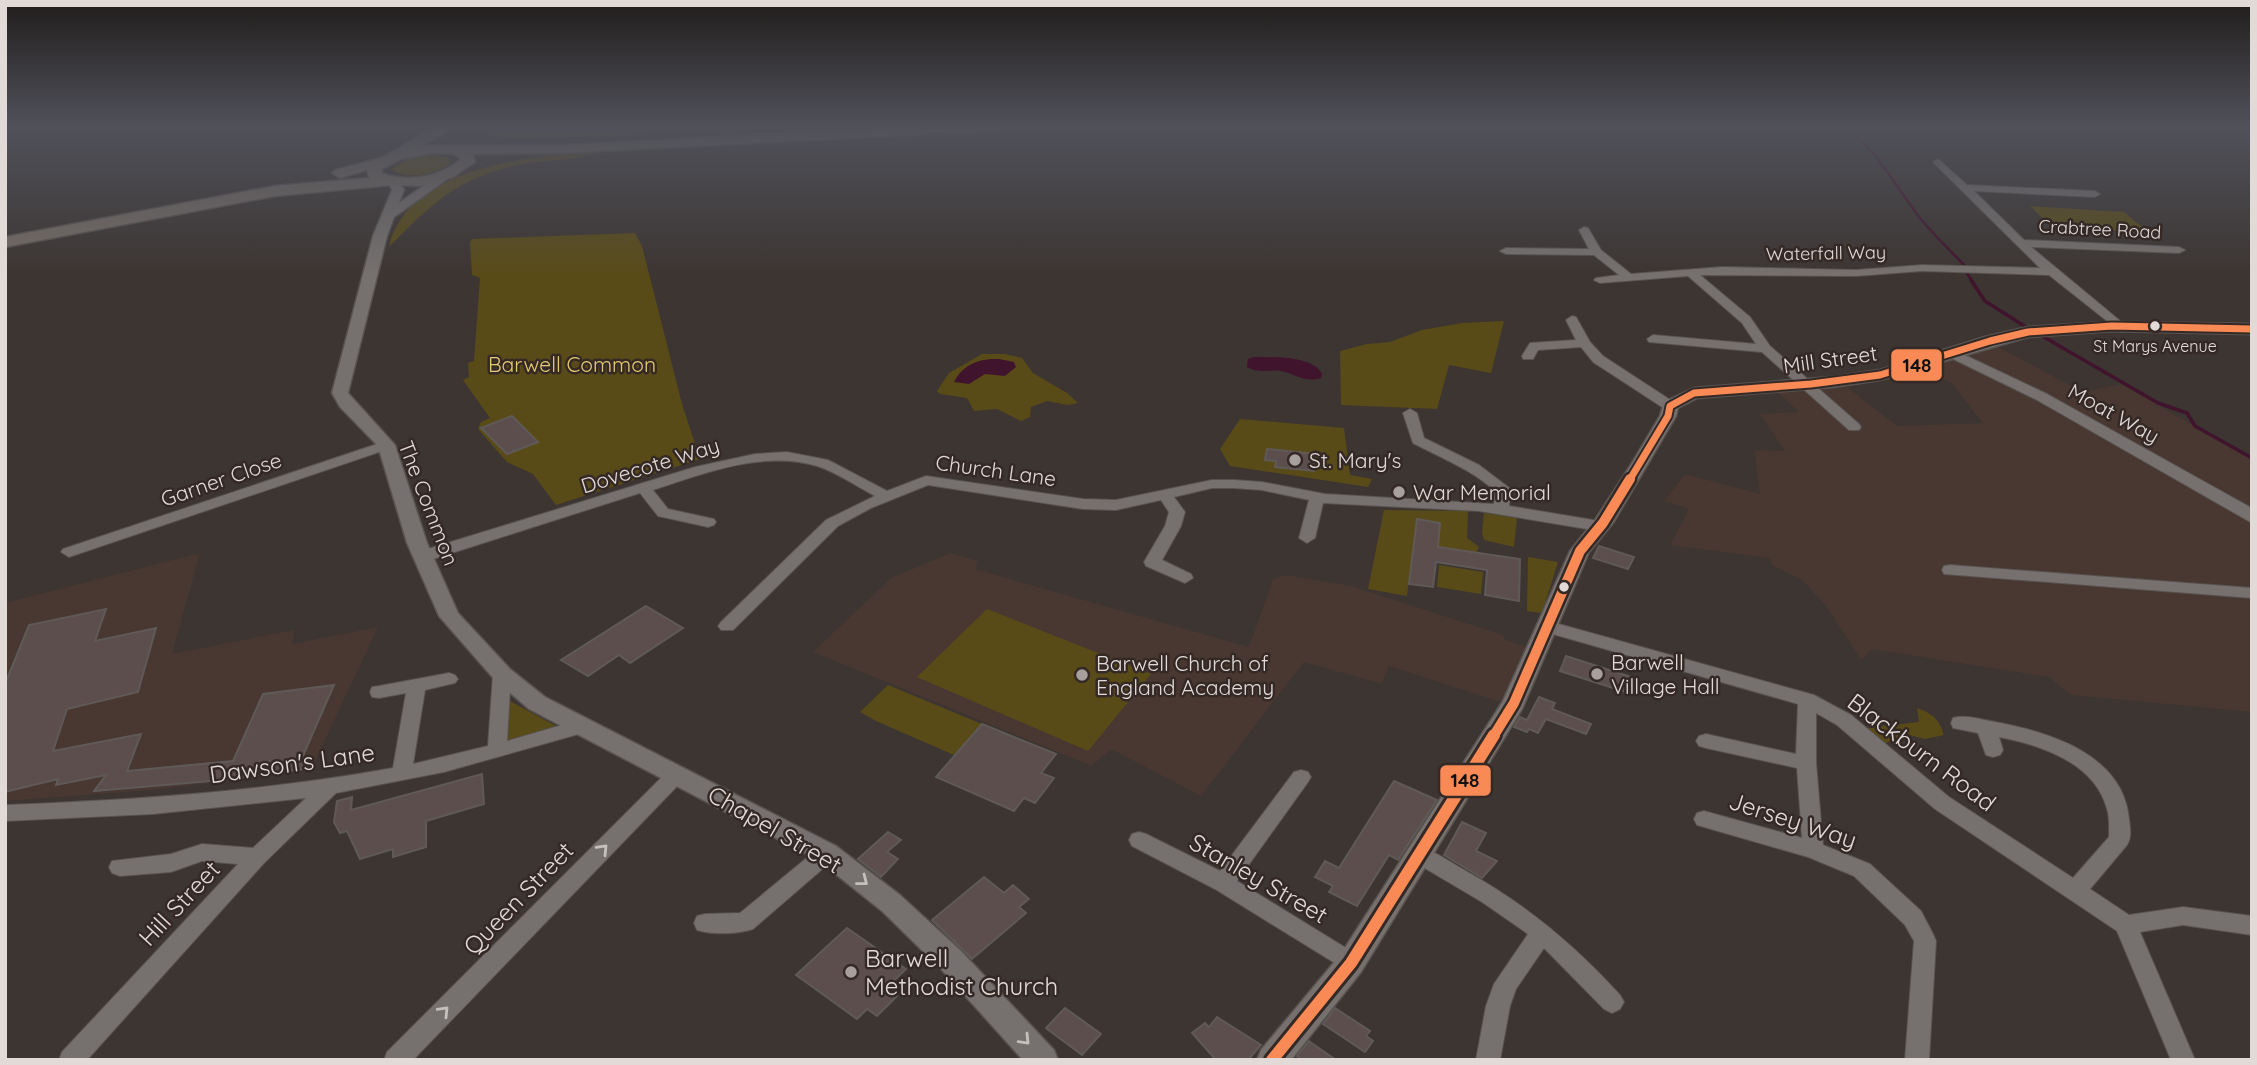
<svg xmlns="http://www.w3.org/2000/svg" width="2257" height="1065" font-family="Quicksand,sans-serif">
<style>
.built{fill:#483831}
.green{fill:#594b18}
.water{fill:#41142d}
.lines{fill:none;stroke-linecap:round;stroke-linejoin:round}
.stream-far1{stroke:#41142d;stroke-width:2.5}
.stream{stroke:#41142d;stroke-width:3.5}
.building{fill:#5c4e4d;stroke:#5f5a58;stroke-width:2}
.minor-casing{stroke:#585350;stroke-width:2}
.tertiary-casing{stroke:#585350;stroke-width:3}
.secondary-casing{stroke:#585350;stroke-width:3}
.primary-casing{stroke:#585350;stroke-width:3}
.minor{fill:#76716f;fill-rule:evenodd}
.tertiary{fill:#76716f;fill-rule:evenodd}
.secondary{fill:#726b65;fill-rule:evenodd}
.primary{fill:#756c65;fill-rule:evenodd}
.bus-1-far2-casing{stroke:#352925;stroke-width:11}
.bus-1-far1-casing{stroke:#352925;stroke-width:15}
.bus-1-casing{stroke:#352925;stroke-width:18}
.bus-1-far2{stroke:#f98a56;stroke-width:7}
.bus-1-far1{stroke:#f98a56;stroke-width:10}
.bus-1{stroke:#f98a56;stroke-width:12}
.oneway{stroke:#c6c0bd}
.bus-dot{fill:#e1dad7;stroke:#352925;stroke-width:2.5}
.poi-dot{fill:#a7a09d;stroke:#352925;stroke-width:2.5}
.labels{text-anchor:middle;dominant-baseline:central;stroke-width:5;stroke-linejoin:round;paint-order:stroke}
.far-bus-label{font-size:16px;fill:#e1dad7;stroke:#352925}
.far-street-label{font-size:18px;fill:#e1dad7;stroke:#352925}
.street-label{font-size:21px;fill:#e1dad7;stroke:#352925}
.park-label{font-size:21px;fill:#e3ca70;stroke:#352925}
.poi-label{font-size:21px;fill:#e1dad7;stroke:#352925;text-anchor:start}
.near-street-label{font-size:24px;fill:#e1dad7;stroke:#352925}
.near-poi-label{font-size:24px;fill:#e1dad7;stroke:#352925;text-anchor:start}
.line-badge{stroke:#352925;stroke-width:2.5}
.pale-badge-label{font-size:19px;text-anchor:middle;font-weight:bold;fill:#111}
</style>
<rect width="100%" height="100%" fill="#3c3532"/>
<g class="built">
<path d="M1979,337L2083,392L2122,384L2252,460V712L2071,695L2049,677L1872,649L1861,660L1826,606L1802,580L1772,565L1769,558L1670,545L1689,509L1664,501L1685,474L1760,494L1754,450L1785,451L1760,414L1799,412L1769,384L1833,376L1897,426L1983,423L1952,384L1909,359Z"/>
<path d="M200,553L172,654L294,630L292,644L378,627L311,770L153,790L5,801V603Z"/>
<path d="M950,553L978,561L975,569L1249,647L1273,579L1286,575L1351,586L1503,635L1504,639L1526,647L1504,703L1389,666L1382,684L1304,662L1201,796L1111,749L1092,766L813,652L891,578Z"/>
</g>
<g class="green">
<path d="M489,126H801C722,130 643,137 563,137C538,137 507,141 483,133Z"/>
<path d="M598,152C576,162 548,159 524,164C460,176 433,202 389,247C408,166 530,156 598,152Z"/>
<path d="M436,155L449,158L450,164C436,174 405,181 392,169L407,159Z"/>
<path d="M2030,206L2124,212L2148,232L2053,228Z"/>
<path d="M635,233L642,246L682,404L700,459L556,505L533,474L507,462L478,429L481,422L490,418L463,380L469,377L468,363L474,361L480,278L472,275L470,242L472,239Z"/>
<path d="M1504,321L1491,373L1449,365L1437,409L1341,405L1340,351L1367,344L1390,342L1422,330L1462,323Z"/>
<path d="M982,354H1005L1022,358L1033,373L1067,393L1078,403L1068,405L1047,401L1031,407L1030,417L1021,421L997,409L974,411L967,398L940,394L937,391L949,373Z"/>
<path d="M1240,419L1344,428L1350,475L1372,479L1368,487L1230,466L1220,449Z"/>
<path d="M1384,510L1468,511L1467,538L1479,547L1476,553L1438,547L1440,523L1417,519L1407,596L1368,589Z"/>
<path d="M1484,513L1517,518L1514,547L1484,540L1482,533Z"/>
<path d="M1528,557L1558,562L1542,613L1527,611Z"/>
<path d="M1439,565L1483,572L1481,594L1437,587Z"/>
<path d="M987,609L1151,674L1088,751L917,677Z"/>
<path d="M888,685L982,724L954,755L876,721L860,712Z"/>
<path d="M508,700L556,726L508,741Z"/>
<path d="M1917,708C1933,714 1939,719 1944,735L1925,739L1906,734L1884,744L1867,728L1919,722Z"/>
</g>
<g class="water">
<path d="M1254,357C1273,357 1314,356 1322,374L1321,378C1304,383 1296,374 1281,371C1268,369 1260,374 1247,367L1248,359Z"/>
<path d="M999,359L1014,362L1016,367L1005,376L985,374L969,384L954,382C963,364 980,358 999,359Z"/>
</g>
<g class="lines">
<g class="stream-far1">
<path d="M1847,126C1875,150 1893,181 1914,210C1928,230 1948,248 1965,266"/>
<path d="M1967,273L1972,281"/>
</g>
<g class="stream">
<path d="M1971,280L1985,301L2029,329"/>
<path d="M2037,333L2158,403L2187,413L2195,426L2252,458"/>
</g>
</g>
<g class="building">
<path d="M512,416L538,442L507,454L481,428Z"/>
<path d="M1267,449L1315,454L1314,471L1275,467L1276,461L1265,460Z"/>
<path d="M1417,519L1440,523L1438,547L1520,559L1519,601L1485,595L1487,570L1436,562L1433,587L1409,584Z"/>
<path d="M1599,546L1634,557L1628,569L1593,558Z"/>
<path d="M646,606L683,628L630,663L619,655L588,676L561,660Z"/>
<path d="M106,609L95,641L156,628L138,692L67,709L53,751L141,734L127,771L233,761L263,694L334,685L302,758L308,757L303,769L211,781L94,791L106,775L56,785L58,779L5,792V684L29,625Z"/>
<path d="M1566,656L1634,678L1629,693L1560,671Z"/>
<path d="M1539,697L1555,703L1552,709L1591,724L1586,734L1546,719L1538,733L1529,729L1527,732L1514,727L1520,717L1527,720Z"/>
<path d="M982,724L1056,754L1041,773L1054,778L1035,803L1024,798L1014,811L936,777Z"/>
<path d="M482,774L484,804L426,821V847L393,857V849L360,859L347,831L340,833L334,822L337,801L352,797L351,810Z"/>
<path d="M1394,781L1437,800L1398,860L1389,855L1357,906L1329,892L1333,886L1315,877L1325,861L1339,868Z"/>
<path d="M1462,822L1486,833L1476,851L1497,861L1482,878L1444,855Z"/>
<path d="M888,832L901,840L887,852L898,859L881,877L858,859Z"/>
<path d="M984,877L1004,893L1013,885L1029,899L1019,907L1026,913L972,959L932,920Z"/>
<path d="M847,928L906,969L886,988L897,996L877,1016L867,1009L857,1019L796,975Z"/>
<path d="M1065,1008L1101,1034L1082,1055L1046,1028Z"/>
<path d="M1335,1008L1370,1031L1366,1036L1373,1041L1365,1052L1323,1024Z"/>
<path d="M1217,1017L1261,1045L1248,1060H1216L1192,1033L1205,1023L1209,1027Z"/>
<path d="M1309,1041L1310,1042L1336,1060H1302L1297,1056Z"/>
</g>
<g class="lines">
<defs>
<g id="minor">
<path d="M1938,159L1967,185L2095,191L2100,194L2095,197L1974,191L2024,240L2179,247L2185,250L2179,253L2031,247L2125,325V331L2121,332L2049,275L1922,271L1856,276L1700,275L1750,317L1770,346L1859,424L1861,427L1859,430H1849L1762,352L1649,342L1647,339L1653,335L1756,344L1742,323L1688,276L1600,283L1594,280L1596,278L1619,275L1594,255L1506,254L1500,251L1506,248L1589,249L1579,230L1584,227L1588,228L1601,250L1631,274L1722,267L1856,270L1922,265L2040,268L1935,164L1933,162Z"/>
<path d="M1572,316L1576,317L1590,342L1603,356L1675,403L1677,406L1675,409H1665L1593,362L1581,347L1538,350L1533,359H1523L1522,356L1530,343L1576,340L1566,320Z"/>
<path d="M1952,349L2047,394L2248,506L2252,509V523L2037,400L1947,356V350Z"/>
<path d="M1410,409L1417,413L1424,438L1479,465L1508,487L1511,490L1509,506L1599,521L1607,526L1599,531L1479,511L1323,503L1315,538L1307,543L1299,538L1309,500L1262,490L1234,488H1212L1174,497L1185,512L1181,526L1162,560L1191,574L1193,578L1185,583L1146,566L1144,562L1165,526L1169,512L1161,500L1116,510L1083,509L928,485L871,508L838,526L733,630H721L718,626L721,622L826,520L875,496C856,486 836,472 817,466C763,450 704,473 653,490L668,509L714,519L716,522L714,525L708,527L658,516L640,493L430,560L424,561L416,556L418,552L695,467L755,454L787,452L828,460L887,491L926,476L1083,499L1116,500L1212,480H1234L1262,482L1325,494L1494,504L1495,491C1471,469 1441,458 1413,443L1403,413Z"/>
<path d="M386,441L393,445L391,448L75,555L69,557L61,552L63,549Z"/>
<path d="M1950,565L2252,588V598L1944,574L1942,570L1944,566Z"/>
<path d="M1548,621L1814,695L1851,715L1949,797L2073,878L2109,837C2109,828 2110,818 2107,809C2095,763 2041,745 1999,737L2003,750L2000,755L1993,757L1986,755L1978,733L1953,728L1951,723L1953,718C1966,714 1982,720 1995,722C2049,732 2123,754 2129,819C2130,828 2132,837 2127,845L2090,889L2129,915L2183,907L2252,916V935L2183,925L2140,932L2195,1060H2171L2117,931L1935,809L1837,725L1816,713V763L1823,845L1870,864L1921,911L1933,934L1936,941L1929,1060H1905L1914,941L1905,925L1854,876L1808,857L1697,825L1694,819L1697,813L1704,811L1802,838L1797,768L1706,748L1699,746L1696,741L1699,736L1706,734L1796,754L1798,704L1542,631L1539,627L1542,623Z"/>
<path d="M502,668L508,670L511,674L507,741L579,720L586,722L588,727L586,732L444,772L336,793L264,863L87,1060H59L62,1052L238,864L202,861L171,872L120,876L112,873L109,867L112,861L171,854L202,844L253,848L306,798L153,814L5,821V805C136,800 265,791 393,768L406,693L379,698L372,697L370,692L372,687L379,686L449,673L455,675L458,679L455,683L425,690L413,764L488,746L493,674L496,670Z"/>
<path d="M677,767L684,769L687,774L684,779L413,1060H384L387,1052L670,769Z"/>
<path d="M1301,770L1308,772L1311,777L1308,782L1237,881L1359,956L1362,963L1359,970L1351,973L1215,889L1132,846L1129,840L1132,834L1139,832L1146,834L1220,871L1294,772Z"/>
<path d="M827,845L834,847L838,853L834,859L753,929C738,934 712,935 697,930L694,923L697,916L705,914L740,913L820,847Z"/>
<path d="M1418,846C1435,851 1450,862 1466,871C1525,904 1574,944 1620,995L1624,1002L1620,1009L1612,1013L1604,1009L1544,948L1516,989L1510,1006L1500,1060H1476L1486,1006L1494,984L1528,934L1482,902L1411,860L1407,854L1411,848Z"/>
</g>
<g id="tertiary">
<path d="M446,170L452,174L450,177L394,217L387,236L348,393L395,445L427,543L458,613L510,669L545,697L836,846L900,895L961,951L1054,1050L1058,1060H1023L941,969L882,911L818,860L529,709L494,679L439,616L407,543L378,446L340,407L332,393L373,236L392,190L388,181L394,177L398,178L404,190L399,203Z"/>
<path d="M2111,322L2252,324V334L2111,331L2028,337L1880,380L1833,387L1697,398L1678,408L1676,416L1613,523L1589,552L1522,709L1361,972L1291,1060H1257L1261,1050L1341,954L1503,701L1570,551L1595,520L1632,463L1660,416L1664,402L1694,388L1833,377L1880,370L1985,337L2028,327Z"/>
</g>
<path id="secondary" d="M441,126H457L393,162H383L382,159L426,131Z"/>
<path id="primary" d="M928,126H1009L1002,130L564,153L473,154L475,162L453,177L422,186L392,185L275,196L5,247V237L275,186L369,178L367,170L340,178L332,173L335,170L381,158L392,152L434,145H564ZM434,153L454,154L461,159C441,177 407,183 382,173V169L401,159Z"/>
</defs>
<use href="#minor" class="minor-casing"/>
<use href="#tertiary" class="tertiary-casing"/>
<use href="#secondary" class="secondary-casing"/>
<use href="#primary" class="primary-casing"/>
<use href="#minor" class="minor"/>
<use href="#tertiary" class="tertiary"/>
<use href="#secondary" class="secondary"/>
<use href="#primary" class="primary"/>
<defs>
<path id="bus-1-far2" d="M1629,481L1668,416L1670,406L1694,393L1811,384L1880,375L1990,341L2028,332L2112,326L2252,329"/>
<path id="bus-1-far1" d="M1493,737L1514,703L1580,551L1603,523L1630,479"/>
<path id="bus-1" d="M1272,1060L1351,963L1494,735"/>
</defs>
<use href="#bus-1-far2" class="bus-1-far2-casing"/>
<use href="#bus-1-far1" class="bus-1-far1-casing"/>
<use href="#bus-1" class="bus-1-casing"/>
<use href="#bus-1-far2" class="bus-1-far2"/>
<use href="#bus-1-far1" class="bus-1-far1"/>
<use href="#bus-1" class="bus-1"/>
</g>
<defs><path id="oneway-chevron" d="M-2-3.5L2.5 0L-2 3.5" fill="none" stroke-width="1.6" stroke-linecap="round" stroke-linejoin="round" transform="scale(1.75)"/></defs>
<g class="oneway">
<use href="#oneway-chevron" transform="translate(603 849) rotate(-46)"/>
<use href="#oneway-chevron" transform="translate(863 881) rotate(38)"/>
<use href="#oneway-chevron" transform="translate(444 1011) rotate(-46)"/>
<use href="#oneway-chevron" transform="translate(1025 1040) rotate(46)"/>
</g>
<linearGradient id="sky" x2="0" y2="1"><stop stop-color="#211d1c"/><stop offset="0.46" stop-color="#50515a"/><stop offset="1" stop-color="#50515a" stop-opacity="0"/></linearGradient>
<rect width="2257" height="275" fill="url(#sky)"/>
<g class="bus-dot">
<circle cx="2155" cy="326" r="6"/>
<circle cx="1564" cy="587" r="6"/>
</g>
<g class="poi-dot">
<circle cx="1295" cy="460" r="7"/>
<circle cx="1399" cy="492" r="7"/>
<circle cx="1597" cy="674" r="7"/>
<circle cx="1082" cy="675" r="7"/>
<circle cx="851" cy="972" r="7"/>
</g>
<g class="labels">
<g class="far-bus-label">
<text x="2155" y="346">St Marys Avenue</text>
</g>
<g class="far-street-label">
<text transform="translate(2100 229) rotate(3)">Crabtree Road</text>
<text transform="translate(1826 253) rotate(-1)">Waterfall Way</text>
</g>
<g class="street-label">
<text transform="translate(1830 359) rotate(-8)">Mill Street</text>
<text transform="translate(2114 413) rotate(29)">Moat Way</text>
<text transform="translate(650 465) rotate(-17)">Dovecote Way</text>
<text transform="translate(996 470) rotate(8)">Church Lane</text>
<text transform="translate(221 479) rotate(-19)">Garner Close</text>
<text transform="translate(429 503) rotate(69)">The Common</text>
</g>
<g class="park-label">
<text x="572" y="364">Barwell Common</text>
</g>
<g class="poi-label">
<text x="1309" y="460">St. Mary's</text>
<text x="1413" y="492">War Memorial</text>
<text x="1611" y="662">Barwell<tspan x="1611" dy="24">Village Hall</tspan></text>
<text x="1096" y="663">Barwell Church of<tspan x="1096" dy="24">England Academy</tspan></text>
</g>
<g class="near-street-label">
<text transform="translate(1922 752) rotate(37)">Blackburn Road</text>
<text transform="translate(292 763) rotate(-8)">Dawson's Lane</text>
<text transform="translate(1793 820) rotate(18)">Jersey Way</text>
<text transform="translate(775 829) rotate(30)">Chapel Street</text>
<text transform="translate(1259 878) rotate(30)">Stanley Street</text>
<text transform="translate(518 898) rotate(-46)">Queen Street</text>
<text transform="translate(179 903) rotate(-47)">Hill Street</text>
</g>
<g class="near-poi-label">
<text x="865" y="958">Barwell<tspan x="865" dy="28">Methodist Church</tspan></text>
</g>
</g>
<g class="line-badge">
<rect x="1890" y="348" width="53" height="34" rx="7" fill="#f98a56"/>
<rect x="1439" y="764" width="53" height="33" rx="7" fill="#f98a56"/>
</g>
<g class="pale-badge-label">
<text x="1917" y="372">148</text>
<text x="1465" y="787">148</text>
</g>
<rect width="2257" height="1065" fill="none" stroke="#e1dad7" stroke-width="14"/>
</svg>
